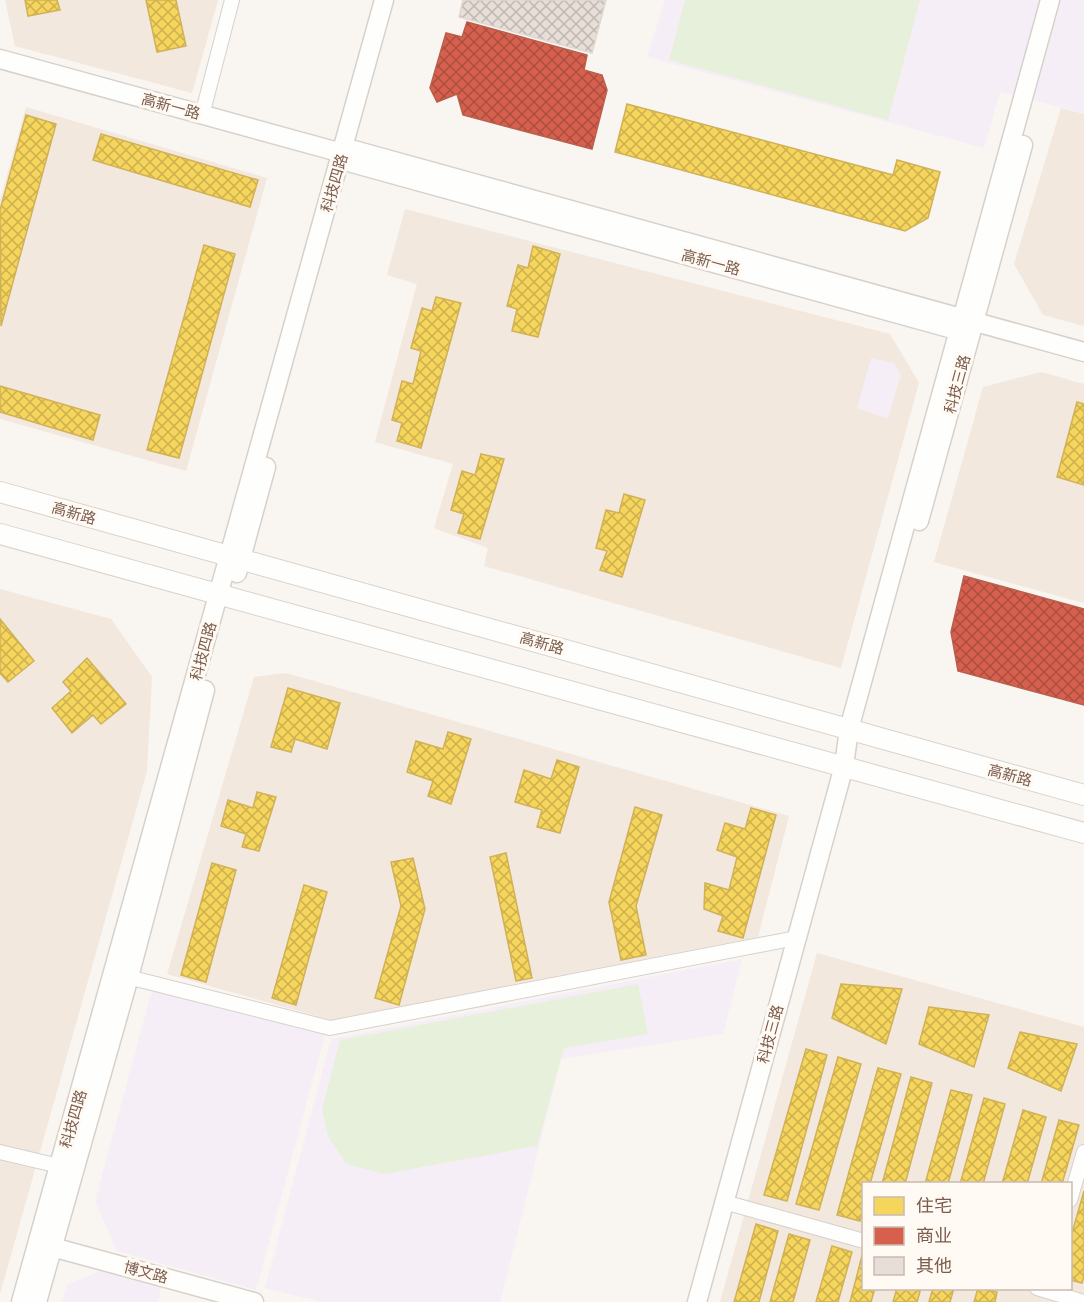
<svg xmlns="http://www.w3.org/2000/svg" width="1084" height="1302" font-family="Ubuntu,'Noto Sans SC',sans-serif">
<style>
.residential{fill:#f2e8de;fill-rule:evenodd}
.education{fill:#f6eef6}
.pitch{fill:#e7f0db}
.homes{fill:url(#homes-cross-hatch);stroke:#d1b158;stroke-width:1.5}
.shops{fill:url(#shops-cross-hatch);stroke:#ba5f4d;stroke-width:1.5}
.building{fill:url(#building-cross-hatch);stroke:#e2d8d2;stroke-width:1.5}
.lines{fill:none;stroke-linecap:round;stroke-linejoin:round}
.minor-casing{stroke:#d7d1cb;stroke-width:16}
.tertiary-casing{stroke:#d7d1cb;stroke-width:21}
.secondary-casing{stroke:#d9d2cb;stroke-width:22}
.minor{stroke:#fefefd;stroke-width:14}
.tertiary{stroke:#fefefd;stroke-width:18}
.secondary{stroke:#fefefd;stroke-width:20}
.labels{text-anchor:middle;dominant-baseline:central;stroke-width:6;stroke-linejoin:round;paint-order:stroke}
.street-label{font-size:15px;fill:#7a5c4d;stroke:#fffaf3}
</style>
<defs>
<pattern id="homes-cross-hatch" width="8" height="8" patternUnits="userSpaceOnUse" patternTransform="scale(1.5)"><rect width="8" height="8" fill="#f6d55c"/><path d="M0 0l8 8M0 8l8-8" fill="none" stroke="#ccb04e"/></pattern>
<pattern id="shops-cross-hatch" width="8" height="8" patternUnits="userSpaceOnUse" patternTransform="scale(1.5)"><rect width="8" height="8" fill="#d6604d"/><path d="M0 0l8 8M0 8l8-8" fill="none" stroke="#aa4f40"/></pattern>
<pattern id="building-cross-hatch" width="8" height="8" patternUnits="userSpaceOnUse" patternTransform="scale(1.5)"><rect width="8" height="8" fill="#e6ded7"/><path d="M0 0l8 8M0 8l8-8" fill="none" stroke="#bfb7b1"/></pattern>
</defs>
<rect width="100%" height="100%" fill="#f9f5f0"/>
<g class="residential">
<path d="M5,0H218L192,93L15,46Z"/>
<path d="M26,107L267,178L186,471L0,419V200Z"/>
<path d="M1061,108L1084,114V326L1043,315L1014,264Z"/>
<path d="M405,209L890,334L919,383L841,668L484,566L488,548L434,528L453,464L375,442L417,284L387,275Z"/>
<path d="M1041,372L1084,384V603L934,562L983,387Z"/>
<path d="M0,589L111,619L152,677L147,771L0,1294Z"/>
<path d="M286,673L789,816L758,937L331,1020L167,974L254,677Z"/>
<path d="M817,953L1084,1027V1302H720ZM864,1184H1070V1288H864Z"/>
</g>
<g class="education">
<path d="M665,0H1084V113L1000,92L984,148L647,57Z"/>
<path d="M871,358L894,363L901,374L888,419L857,408Z"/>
<path d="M742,959L723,1034L561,1059L500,1302H321L265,1288L331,1039Z"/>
<path d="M152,990L325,1035L256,1290L117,1251L95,1201Z"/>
<path d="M100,1271L161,1288L158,1302H62L67,1285Z"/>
</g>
<g class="pitch">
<path d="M685,0H920L888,120L669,60Z"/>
<path d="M638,984L648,1034L564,1048L537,1146L384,1174L346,1164L328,1136L322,1109L340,1040Z"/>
</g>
<g class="homes">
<path d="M25,0H57L60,10L28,16Z"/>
<path d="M146,0H176L186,46L157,52Z"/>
<path d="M627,104L893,175L897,160L940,172L928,218L905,231L615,152Z"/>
<path d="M26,115L56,124L1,326L0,210Z"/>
<path d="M101,134L258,180L250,207L93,160Z"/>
<path d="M204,245L235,254L179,458L147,450Z"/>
<path d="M533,246L560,254L538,337L512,331L517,309L507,306L518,265L528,268Z"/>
<path d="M436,297L461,303L421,448L397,441L402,423L392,420L402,381L413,384L421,351L411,348L422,308L432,311Z"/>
<path d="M0,386L100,415L93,440L0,412Z"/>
<path d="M1077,402L1084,404V485L1057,477Z"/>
<path d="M481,454L504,459L480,539L458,533L464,514L451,510L462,471L475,475Z"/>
<path d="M624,494L645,500L622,577L600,570L607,551L596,548L606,510L619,513Z"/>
<path d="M0,619L34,661L8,682L0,673Z"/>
<path d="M87,658L126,704L101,724L93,715L72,733L52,708L71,691L63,682Z"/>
<path d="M288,688L340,703L327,749L295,739L291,752L271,747Z"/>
<path d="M448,732L471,739L451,804L428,796L433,781L407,772L416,741L443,749Z"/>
<path d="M557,760L579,767L560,833L537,827L542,810L515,802L524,770L551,779Z"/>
<path d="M257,792L276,797L259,851L242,847L246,834L221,826L228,800L253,808Z"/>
<path d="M635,807L662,815L636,906L646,955L621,960L609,902Z"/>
<path d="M751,808L776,815L743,938L718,931L723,916L704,909L705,883L729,890L737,857L717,850L725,823L745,829Z"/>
<path d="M506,853L532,978L516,981L490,857Z"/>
<path d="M413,858L425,909L399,1005L375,998L401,906L391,862Z"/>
<path d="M212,863L236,870L206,982L181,975Z"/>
<path d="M304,885L327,892L296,1005L272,998Z"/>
<path d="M841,984L902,989L886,1044L832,1018Z"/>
<path d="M929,1007L989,1015L974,1067L919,1044Z"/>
<path d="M1020,1032L1077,1044L1061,1091L1008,1068Z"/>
<path d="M806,1049L827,1055L787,1201L764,1195Z"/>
<path d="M838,1057L861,1064L819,1210L796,1204Z"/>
<path d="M878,1068L901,1074L870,1184H864V1208L860,1221L837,1215Z"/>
<path d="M911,1077L932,1083L905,1184H882Z"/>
<path d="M951,1090L972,1095L948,1184H925Z"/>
<path d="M984,1098L1005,1104L983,1184H960Z"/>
<path d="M1023,1110L1046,1117L1027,1184H1002Z"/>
<path d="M1059,1120L1079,1125L1062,1184H1041Z"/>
<path d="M1084,1191V1276L1082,1283L1070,1280V1240Z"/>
<path d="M756,1224L778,1231L759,1302H734Z"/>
<path d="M789,1234L810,1240L793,1302H770Z"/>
<path d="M832,1246L852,1252L838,1302H816Z"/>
<path d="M863,1252L864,1288H875L871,1302H850Z"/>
<path d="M897,1288H921L917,1302H893Z"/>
<path d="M933,1288H954L950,1302H929Z"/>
<path d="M978,1288L997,1292L995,1302H974Z"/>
</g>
<g class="shops">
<path d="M467,22L587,55L584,70L602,75L607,90L592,149L463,115L457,94L437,102L430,88L446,33L462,37Z"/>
<path d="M964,576L1084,609V705L958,671L951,632Z"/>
</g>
<path class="building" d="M463,0H606L592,53L459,17Z"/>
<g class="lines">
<defs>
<g id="minor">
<path d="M202,115L232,0"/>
<path d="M120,975L330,1028L796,938"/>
<path d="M0,1152L59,1166"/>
<path d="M1070,1200L1084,1152"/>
<path d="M724,1202L864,1241"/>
<path d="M1037,1288L1084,1302"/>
</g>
<g id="tertiary">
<path d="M0,59L342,153L354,150L1084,352"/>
<path d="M342,153L352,163L967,333"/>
<path d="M919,521L1023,145"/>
<path d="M237,573L266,467"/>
<path d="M41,1244L254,1302"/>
<path d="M21,1302L384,0"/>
<path d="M37,1302L129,977L205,690"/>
<path d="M697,1302L844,766L849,729L1050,0"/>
</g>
<g id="secondary">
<path d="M0,492L1084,795"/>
<path d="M0,534L1084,833"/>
</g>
</defs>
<use href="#minor" class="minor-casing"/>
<use href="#tertiary" class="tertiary-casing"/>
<use href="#secondary" class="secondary-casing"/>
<use href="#minor" class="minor"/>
<use href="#tertiary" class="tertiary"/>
<use href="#secondary" class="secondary"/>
</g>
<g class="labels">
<g class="street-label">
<text transform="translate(171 106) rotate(15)">高新一路</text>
<text transform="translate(334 183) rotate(-74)">科技四路</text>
<text transform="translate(711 262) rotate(15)">高新一路</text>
<text transform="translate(957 384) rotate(-75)">科技三路</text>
<text transform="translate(74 513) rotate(16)">高新路</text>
<text transform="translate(542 643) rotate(16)">高新路</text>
<text transform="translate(203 651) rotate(-75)">科技四路</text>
<text transform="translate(1010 775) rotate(15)">高新路</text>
<text transform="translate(770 1034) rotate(-75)">科技三路</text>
<text transform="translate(73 1119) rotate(-74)">科技四路</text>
<text transform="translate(146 1272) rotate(15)">博文路</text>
</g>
</g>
<rect x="862" y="1182" width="210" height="108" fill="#fffaf3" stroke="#cabbb1" stroke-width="1.5"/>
<rect x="874" y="1197" width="30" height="18" fill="#f6d55c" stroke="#cabbb1" stroke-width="1.5"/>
<text x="916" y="1212" font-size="18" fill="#7a5c4d">住宅</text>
<rect x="874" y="1227" width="30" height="18" fill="#d6604d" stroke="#cabbb1" stroke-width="1.5"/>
<text x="916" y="1242" font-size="18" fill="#7a5c4d">商业</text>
<rect x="874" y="1257" width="30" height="18" fill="#e6ded7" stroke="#cabbb1" stroke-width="1.5"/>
<text x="916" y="1272" font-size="18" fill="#7a5c4d">其他</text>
</svg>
